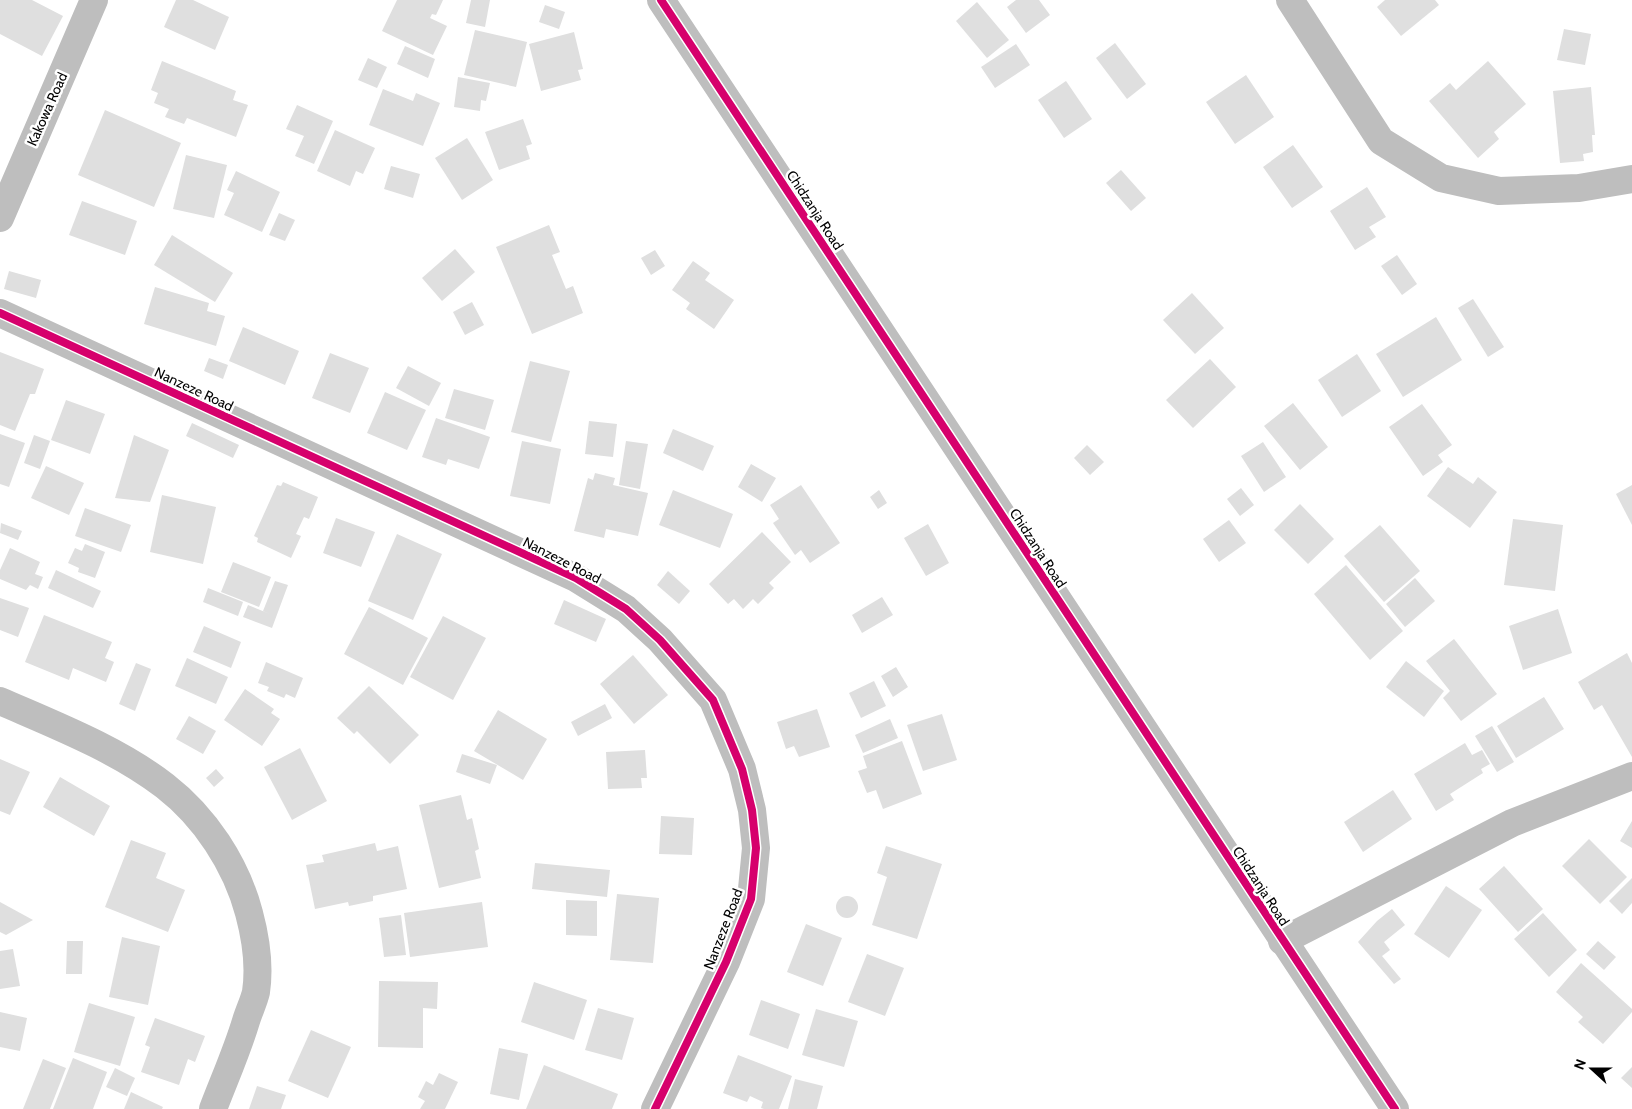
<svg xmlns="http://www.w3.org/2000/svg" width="1632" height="1109" font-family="Cabin,sans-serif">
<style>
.building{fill:#dfdfdf}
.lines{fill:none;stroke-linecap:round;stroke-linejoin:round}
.minor{stroke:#bebebe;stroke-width:28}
.cycleway-casing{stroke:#fff;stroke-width:11}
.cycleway{stroke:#d6006c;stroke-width:8}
.labels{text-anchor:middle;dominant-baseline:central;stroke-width:5;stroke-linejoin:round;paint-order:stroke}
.street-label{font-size:14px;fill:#000;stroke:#fff}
</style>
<rect width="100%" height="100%" fill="#fff"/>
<g class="building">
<path d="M0,0H32L63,16L42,56L0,34Z"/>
<path d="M176,0H193L229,17L215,50L164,27Z"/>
<path d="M397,0H443L436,15L432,14L430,18L447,26L433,55L382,31Z"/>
<path d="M471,0H490L485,27L466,23Z"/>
<path d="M1016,0H1039L1050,15L1026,33L1007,7Z"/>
<path d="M1385,0H1435L1439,5L1401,36L1377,7Z"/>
<path d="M977,2L1009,40L987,58L956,21Z"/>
<path d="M545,5L565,12L559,29L539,22Z"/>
<path d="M1564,29L1591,34L1585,65L1557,60Z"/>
<path d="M475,30L527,42L516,87L464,75Z"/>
<path d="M574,32L583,69L578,70L581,80L541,91L529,44Z"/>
<path d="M1115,43L1146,84L1127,99L1096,58Z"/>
<path d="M1016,44L1030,65L995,88L981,67Z"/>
<path d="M405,46L435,59L428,78L397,64Z"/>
<path d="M368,58L387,67L377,88L358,80Z"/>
<path d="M162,61L236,91L233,100L248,105L236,137L187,118L184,124L165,117L169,109L154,103L158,93L151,90Z"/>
<path d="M1488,61L1526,104L1494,132L1499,139L1478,158L1429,101L1450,83L1456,90Z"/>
<path d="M1246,75L1274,117L1235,144L1206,102Z"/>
<path d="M458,77L490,83L486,101L481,100L480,111L454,107Z"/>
<path d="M1066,81L1092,119L1064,138L1038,100Z"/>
<path d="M1591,87L1595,135H1592L1593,152L1583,154L1584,161L1560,163L1553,91Z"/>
<path d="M383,89L413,101L416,93L440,103L423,146L369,125Z"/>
<path d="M297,105L333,121L314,164L295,156L304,136L286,129Z"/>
<path d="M105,110L181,143L154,207L78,175Z"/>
<path d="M523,119L532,144L526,146L530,159L499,170L485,132Z"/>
<path d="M335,130L375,148L363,174L356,171L350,186L317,171Z"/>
<path d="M467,138L493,180L462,200L435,158Z"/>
<path d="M1293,145L1323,187L1292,208L1263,167Z"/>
<path d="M186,155L227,165L214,218L173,209Z"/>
<path d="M391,166L420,174L413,198L384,189Z"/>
<path d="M1121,170L1146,198L1131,211L1106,183Z"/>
<path d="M236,171L280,192L262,232L224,215L234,193L227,190Z"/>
<path d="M1367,187L1386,217L1369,227L1376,237L1355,250L1330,211Z"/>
<path d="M82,201L137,221L125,255L69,235Z"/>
<path d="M279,213L295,220L285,241L269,235Z"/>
<path d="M549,225L560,252L552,255L566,289L573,286L583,313L532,334L496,247Z"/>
<path d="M172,235L233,273L215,302L154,265Z"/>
<path d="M455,249L475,272L442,301L422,278Z"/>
<path d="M655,250L665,266L651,275L641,258Z"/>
<path d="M1397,255L1417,284L1402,295L1381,266Z"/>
<path d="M693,261L710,273L705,280L734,300L714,329L686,309L690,303L672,290Z"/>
<path d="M9,271L41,280L36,298L4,289Z"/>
<path d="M155,287L209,303L207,311L225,316L216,346L144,324Z"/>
<path d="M1192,293L1224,328L1195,354L1163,320Z"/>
<path d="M1473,299L1504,347L1488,357L1458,308Z"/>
<path d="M472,302L484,325L465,335L453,312Z"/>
<path d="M1436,317L1462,360L1403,397L1376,354Z"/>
<path d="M243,327L299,351L285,385L229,361Z"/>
<path d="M0,352L44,369L35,394H30L15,431L0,425Z"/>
<path d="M330,353L369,368L350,413L312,398Z"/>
<path d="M1357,354L1381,391L1342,417L1318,380Z"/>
<path d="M209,358L228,365L223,379L204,371Z"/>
<path d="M1210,359L1236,387L1193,428L1166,400Z"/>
<path d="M530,361L570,371L551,442L511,432Z"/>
<path d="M408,366L441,383L429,406L396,388Z"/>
<path d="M454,389L494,400L485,430L445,418Z"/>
<path d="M385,392L426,410L407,450L367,433Z"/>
<path d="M66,400L105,414L90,454L51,440Z"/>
<path d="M1293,403L1328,447L1300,470L1264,426Z"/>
<path d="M1422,404L1452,445L1438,455L1443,462L1423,476L1389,427Z"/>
<path d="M436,418L490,437L479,469L448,459L446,465L422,457Z"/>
<path d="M589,421L617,424L613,457L585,454Z"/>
<path d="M192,423L239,445L233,458L186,436Z"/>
<path d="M673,429L714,446L703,471L663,453Z"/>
<path d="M0,434L25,443L9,487L0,484Z"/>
<path d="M34,435L50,441L40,469L24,463Z"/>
<path d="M134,435L169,450L150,502L115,498Z"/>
<path d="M522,441L561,449L550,504L510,496Z"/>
<path d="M626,441L648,444L640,489L619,485Z"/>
<path d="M1263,442L1286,477L1264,492L1241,456Z"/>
<path d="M1087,445L1104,462L1090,475L1074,458Z"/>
<path d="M751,464L776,478L762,502L738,487Z"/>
<path d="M46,466L84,483L69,515L31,498Z"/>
<path d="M1448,467L1473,484L1478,477L1497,492L1470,528L1427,496Z"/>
<path d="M595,473L615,478L613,485L648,493L638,536L606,529L604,538L574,531L588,478L593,480Z"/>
<path d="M283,482L318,497L309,519L304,517L296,534L301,536L291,558L257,542L258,538L254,536L277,485L281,486Z"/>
<path d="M801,485L840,543L810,563L801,550L795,555L773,523L779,519L770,505Z"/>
<path d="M1632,485V525L1616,494Z"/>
<path d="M1241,488L1254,505L1240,516L1227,499Z"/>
<path d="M673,490L733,514L720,548L659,525Z"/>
<path d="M879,490L887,503L878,509L870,497Z"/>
<path d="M162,495L216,507L203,564L150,552Z"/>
<path d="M1300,504L1334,539L1308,564L1274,530Z"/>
<path d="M85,508L131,525L121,552L75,536Z"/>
<path d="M336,518L375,532L361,567L323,553Z"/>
<path d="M1513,519L1563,525L1555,591L1504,585Z"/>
<path d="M1229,520L1246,543L1219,562L1203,539Z"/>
<path d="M1,523L22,531L18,540L0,533Z"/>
<path d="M928,524L949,563L926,576L904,538Z"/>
<path d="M1380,525L1420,571L1384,602L1344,556Z"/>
<path d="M762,532L791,562L769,583L774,588L758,604L753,599L743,609L734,599L728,604L709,584Z"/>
<path d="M397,534L442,554L413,620L368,601Z"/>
<path d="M85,544L105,552L95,578L78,572L79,568L68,563L75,548L82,551Z"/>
<path d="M10,548L40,562L35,574L43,577L38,589L30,585L26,590L0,579V570Z"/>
<path d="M233,562L271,577L259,607L221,592Z"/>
<path d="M1346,565L1403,631L1370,660L1314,594Z"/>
<path d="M56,570L101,591L93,608L48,588Z"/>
<path d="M668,571L690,591L679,604L657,585Z"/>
<path d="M1415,578L1435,601L1405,627L1386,604Z"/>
<path d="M275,581L288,585L272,628L243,617L248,605L270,614L263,611Z"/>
<path d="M208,588L243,602L238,616L203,602Z"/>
<path d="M882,597L893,615L862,633L852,615Z"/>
<path d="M0,598L29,608L18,637L0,630Z"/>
<path d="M564,600L606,619L596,642L554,624Z"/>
<path d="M369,607L428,638L403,685L344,654Z"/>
<path d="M1558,609L1572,653L1523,670L1509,626Z"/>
<path d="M44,615L112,642L105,658L114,662L106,682L73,668L69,680L25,662Z"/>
<path d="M443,616L486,638L453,700L410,677Z"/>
<path d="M204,626L241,642L231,668L193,652Z"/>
<path d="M1454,639L1497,694L1461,721L1443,698L1450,691L1426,661Z"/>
<path d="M1627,653L1632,663V757L1602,705L1594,710L1578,682Z"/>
<path d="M633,655L668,695L634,724L600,684Z"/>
<path d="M187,658L228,677L216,704L175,686Z"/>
<path d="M1406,661L1444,691L1424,717L1386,687Z"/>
<path d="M266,662L303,678L295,698L286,694L284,698L267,691L269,687L258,683Z"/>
<path d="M136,663L151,669L135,711L119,704Z"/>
<path d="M896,667L908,687L893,697L881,676Z"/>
<path d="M874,681L886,706L861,718L849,693Z"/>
<path d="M369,686L419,735L390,764L357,731L354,734L337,718Z"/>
<path d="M245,689L274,709L271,713L280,719L262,746L224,720Z"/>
<path d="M1544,697L1564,729L1516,758L1497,726Z"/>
<path d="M605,704L612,718L578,736L571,722Z"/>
<path d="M817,709L830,747L799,757L794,746L786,749L777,722Z"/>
<path d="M498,710L547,739L523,780L474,751Z"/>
<path d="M942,714L957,760L923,771L907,725Z"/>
<path d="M189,716L216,731L203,754L176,739Z"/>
<path d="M890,719L898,738L863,753L855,735Z"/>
<path d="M1492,726L1514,762L1497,772L1475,736Z"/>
<path d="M902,741L922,794L883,809L876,790L867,793L858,771L867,768L863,756Z"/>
<path d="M1465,743L1472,755L1482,750L1490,764L1481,769L1483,773L1450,794L1454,800L1436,811L1414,774Z"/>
<path d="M300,748L327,801L292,820L264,767Z"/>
<path d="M645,750L647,778H641L642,788L608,789L606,752Z"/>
<path d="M462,754L497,765L490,784L456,772Z"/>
<path d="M0,759L30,772L10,815L0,811Z"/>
<path d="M216,769L224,778L214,787L206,778Z"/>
<path d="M60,777L110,806L94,836L43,807Z"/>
<path d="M1393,790L1412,819L1363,852L1344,822Z"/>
<path d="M461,795L467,820L472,818L479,849L475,851L481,878L439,888L419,805Z"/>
<path d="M661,816L694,818L692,855L659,854Z"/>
<path d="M1632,821V848L1620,841Z"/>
<path d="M1589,839L1627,877L1600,904L1562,866Z"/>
<path d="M131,840L166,853L156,878L185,890L168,932L105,907Z"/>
<path d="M375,843L377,851L398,846L407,889L373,896V901L349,906L348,902L315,909L306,865L324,862L322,855Z"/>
<path d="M886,846L942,864L917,939L872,925L887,877L877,873Z"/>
<path d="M535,863L610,870L607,897L532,889Z"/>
<path d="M1504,866L1543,909L1518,932L1479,889Z"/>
<path d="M1632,878V903L1622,914L1609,901Z"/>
<path d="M1446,886L1482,910L1449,958L1414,934Z"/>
<path d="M617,894L659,898L653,963L610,960Z"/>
<circle cx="847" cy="907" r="11"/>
<path d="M566,900L597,901V936L566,935Z"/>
<path d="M0,902L33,920L6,935L0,932Z"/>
<path d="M482,902L488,947L410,957L404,913Z"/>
<path d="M1392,909L1405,925L1384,942L1390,950L1382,956L1401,979L1394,984L1358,942L1377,921Z"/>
<path d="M1543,913L1577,950L1549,977L1514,939Z"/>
<path d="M401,915L406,955L384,957L379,918Z"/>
<path d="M806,924L842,938L823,986L787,972Z"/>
<path d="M122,937L160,946L148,1005L109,997Z"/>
<path d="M67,941H83L82,974H66Z"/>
<path d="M1598,941L1616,957L1604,970L1586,954Z"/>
<path d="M13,949L20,986L0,989V951Z"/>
<path d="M867,954L904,968L885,1016L848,1002Z"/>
<path d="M1581,963L1632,1009V1012L1603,1044L1578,1022L1583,1017L1556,992Z"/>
<path d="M379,981L438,982L437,1009L423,1008V1048L378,1047Z"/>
<path d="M534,982L587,1000L574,1040L521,1022Z"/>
<path d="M761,1000L800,1014L788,1049L749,1035Z"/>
<path d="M89,1003L135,1017L120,1066L74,1052Z"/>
<path d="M598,1008L634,1018L622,1060L585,1050Z"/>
<path d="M816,1009L858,1021L844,1067L802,1055Z"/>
<path d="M0,1012L27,1018L20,1051L0,1047Z"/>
<path d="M155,1018L205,1036L195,1062L188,1059L179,1085L141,1072L150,1047L145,1045Z"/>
<path d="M311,1030L351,1047L328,1098L288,1081Z"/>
<path d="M499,1048L528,1054L519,1100L490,1094Z"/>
<path d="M738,1055L792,1076L779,1109H764L761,1108L763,1102L750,1096L747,1102L723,1093Z"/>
<path d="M73,1058L107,1072L93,1109H53Z"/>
<path d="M43,1059L66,1068L50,1109H23Z"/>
<path d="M544,1065L618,1094L612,1109H526Z"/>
<path d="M1632,1067V1088L1621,1078Z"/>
<path d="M115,1068L135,1078L127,1096L106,1087Z"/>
<path d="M439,1073L458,1082L445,1109H420L425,1101L418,1097L426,1081L433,1085Z"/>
<path d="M795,1079L823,1086L817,1109H788Z"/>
<path d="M257,1086L286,1095L281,1109H249Z"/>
<path d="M131,1092L163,1107L162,1109H124Z"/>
</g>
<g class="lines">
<g class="minor">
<path d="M661,0L1395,1109"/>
<path d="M1290,0L1381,141L1441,178L1499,191L1579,188L1632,179"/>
<path d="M0,218L94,0"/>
<path d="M0,313L576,578L626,609L660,640L713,700L742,769L752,810L756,848L751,899L726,962L655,1109"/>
<path d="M0,701C55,725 117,749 165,786C205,817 236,864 249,913C256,939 260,965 256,992C254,1001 249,1011 246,1021C237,1051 224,1080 213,1109"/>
<path d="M1282,941L1512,823L1632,776"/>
</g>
<defs>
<g id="cycleway">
<path d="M661,0L1395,1109"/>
<path d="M0,313L576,578L626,609L660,640L713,700L742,769L752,810L756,848L751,899L726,962L655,1109"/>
</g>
</defs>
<use href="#cycleway" class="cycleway-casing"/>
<use href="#cycleway" class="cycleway"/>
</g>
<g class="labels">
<g class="street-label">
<text transform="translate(47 109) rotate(-66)">Kakowa Road</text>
<text transform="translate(815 210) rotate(57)">Chidzanja Road</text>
<text transform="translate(194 389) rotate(25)">Nanzeze Road</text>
<text transform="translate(1038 548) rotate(57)">Chidzanja Road</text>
<text transform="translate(562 560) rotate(27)">Nanzeze Road</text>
<text transform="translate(1261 886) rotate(57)">Chidzanja Road</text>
<text transform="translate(723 929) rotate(-69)">Nanzeze Road</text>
</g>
</g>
<g transform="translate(1592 1069) rotate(291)" stroke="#ffffff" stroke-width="4" paint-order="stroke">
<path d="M0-4L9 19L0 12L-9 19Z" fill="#000000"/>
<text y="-8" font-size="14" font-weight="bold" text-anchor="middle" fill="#000000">N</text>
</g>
</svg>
